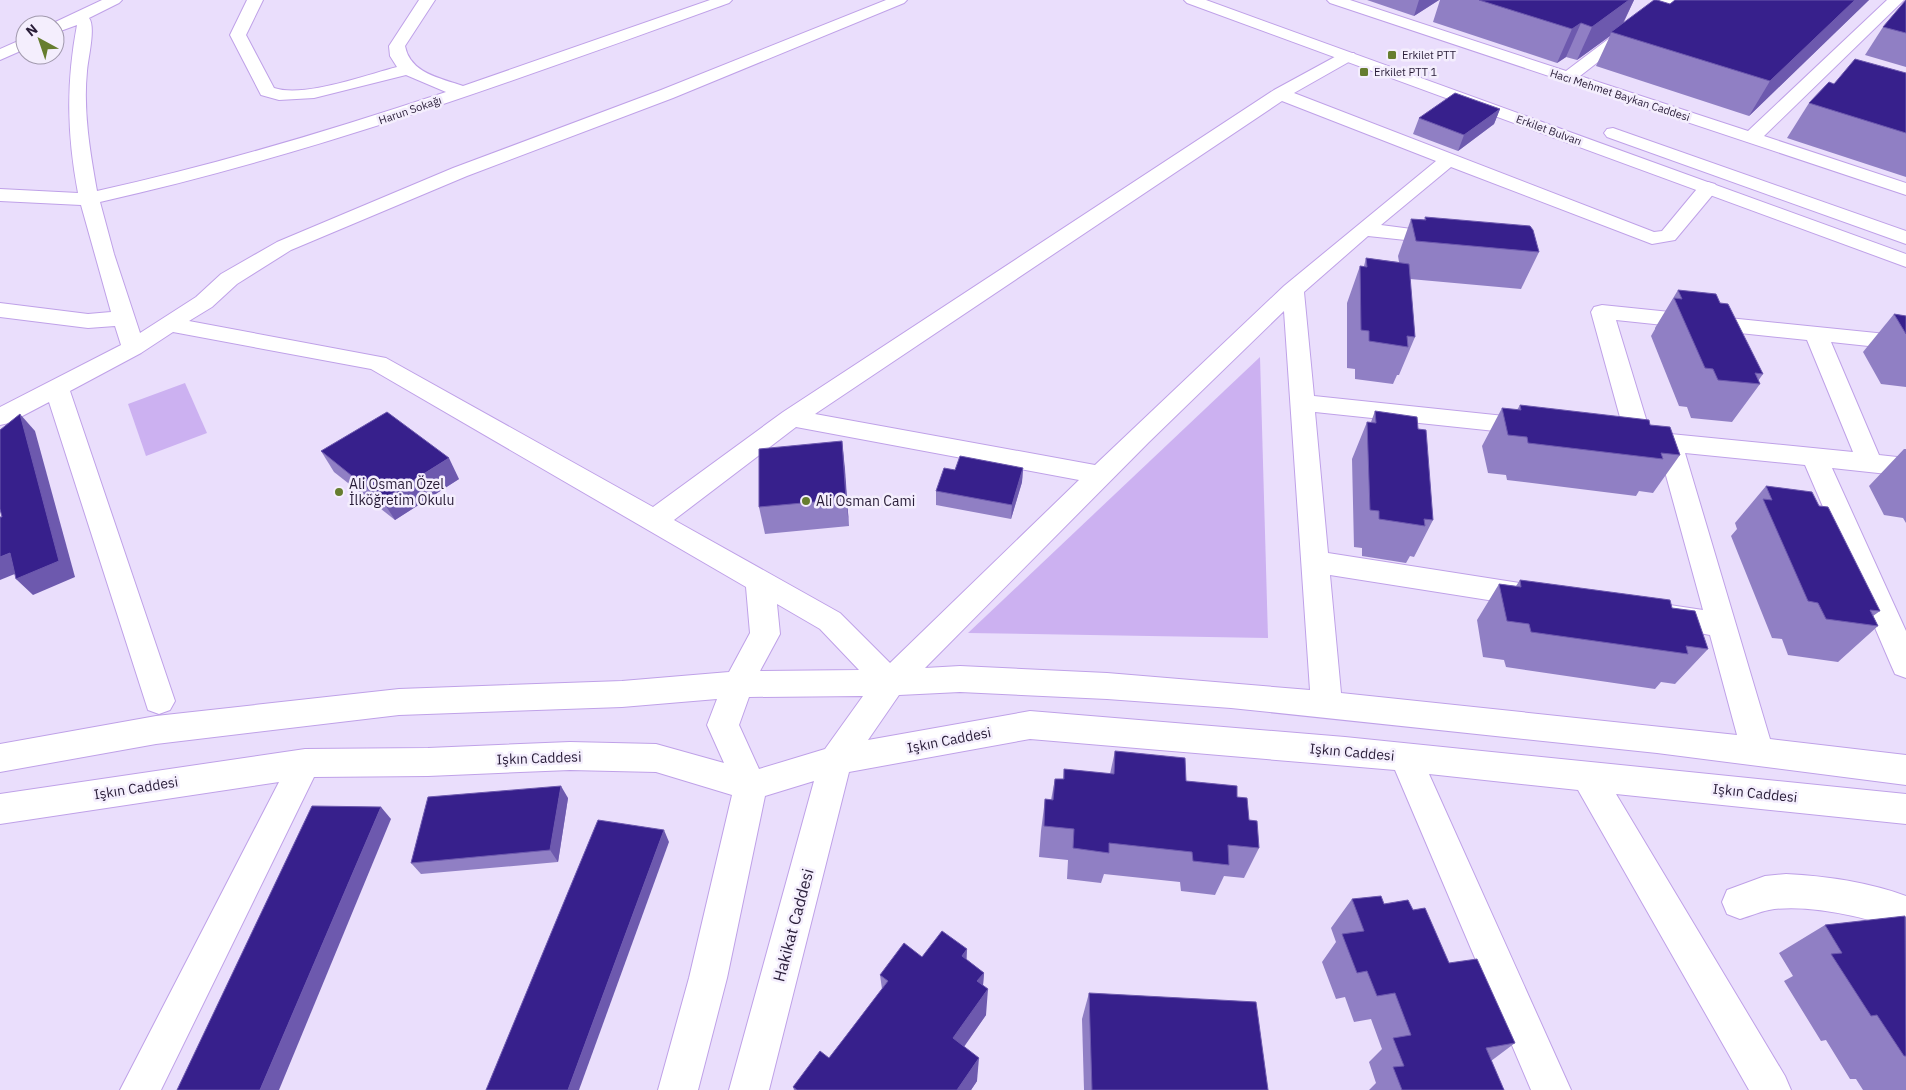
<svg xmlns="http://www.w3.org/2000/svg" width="1906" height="1090" font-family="'IBM Plex Sans',sans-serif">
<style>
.green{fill:#ccb1f1}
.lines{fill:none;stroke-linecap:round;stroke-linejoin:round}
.minor-casing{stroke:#bfa1e8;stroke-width:2}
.major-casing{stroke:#bfa1e8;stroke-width:2}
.minor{fill:#fff;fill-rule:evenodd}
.major{fill:#fff;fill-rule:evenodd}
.wall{fill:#907fc4}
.shaded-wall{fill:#6d59ae}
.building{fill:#37208c;stroke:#6d59ae}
.poi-dot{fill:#667d2f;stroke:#f4eefd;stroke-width:2}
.labels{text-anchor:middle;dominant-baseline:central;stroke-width:5;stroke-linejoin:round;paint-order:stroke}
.far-poi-label{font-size:11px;fill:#281c37;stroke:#f4eefd;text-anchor:start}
.far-street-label{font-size:11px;fill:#281c37;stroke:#f4eefd}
.poi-label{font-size:14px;fill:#281c37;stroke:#f4eefd;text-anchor:start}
.street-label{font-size:14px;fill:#281c37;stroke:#f4eefd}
.near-street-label{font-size:16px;fill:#281c37;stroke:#f4eefd}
</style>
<rect width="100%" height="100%" fill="#eadefc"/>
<g class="green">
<path d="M1260,357L1268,638L968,633Z"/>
<path d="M185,383L207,433L146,456L128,404Z"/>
</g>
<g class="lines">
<defs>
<g id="minor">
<path d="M102,0H122L119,3L89,18C96,27 88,58 87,71C83,111 90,152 97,191C215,165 332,130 446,92L406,75L314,98L279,100L261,95L230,35L247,0H263L246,35L274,88C304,98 366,75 397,67L390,56L389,46L419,0H435L405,46C410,73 440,78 463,86L710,0H732L729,3C522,78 315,154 100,202L114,254L140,333L196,297L221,274L277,242L453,168L661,90L886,0H907L904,3L673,98L467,176L291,250L237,284L212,307L189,321L386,358L653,507L783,412L1274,90L1342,53H1354L1356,56L1354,59L1294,93L1654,232L1662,231L1701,184L1708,182L1715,184L1718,188L1715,192L1675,240L1652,244L1451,167L1381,225L1450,234L1453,238L1450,242L1443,244L1368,236L1304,292L1314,396L1532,419L1541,421L1544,427L1541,433L1532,435L1315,412L1328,553L1532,585L1542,588L1546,596L1542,604L1532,607L1330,575L1341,693L1737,735L1710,635L1653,624L1648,616L1653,608L1663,604L1703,610L1659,450L1630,445L1626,439L1591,312L1594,307L1602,305L1906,336V350L1831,342L1879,455L1906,458V476L1832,468L1906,631V678L1895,674L1891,665L1805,465L1685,453L1770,739L1906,755V785L1657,753L1231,708L1107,699L960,692L899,695L868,740L1030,711L1345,737L1906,794V824L1616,794L1785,1076L1791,1090H1749L1578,790L1429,774L1571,1090H1531L1395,770L1030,739L849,772L769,1090H729L814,781L765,796L727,978L698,1090H658L689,978L732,795L656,772L570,770L428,776L314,777L161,1090H120L279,782L0,824V794L305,749L428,748L570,742L656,744L724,763L707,725L717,699L622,707L399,715L156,744L0,772V744L156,716L399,689L622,681L729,672L750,633L746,587L371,369L173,332L141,353L70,391L175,701L170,710L159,714L148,710L49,402L9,423L0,425V407L121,345L115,326L88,328L0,317V303L88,314L111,312L81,205L0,201V189L78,193C67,135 66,83 77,25L55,33V25H49ZM1282,101L1436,161L1284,286L1095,465L815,414ZM1284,311L1310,690L1107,673L960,666L925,668L1149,442ZM1616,320L1807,340L1853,452L1650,432ZM796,427L1079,480L890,663L840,613L674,520ZM777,604L820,629L859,670L760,671L780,634ZM863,696L825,749L759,769L739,725L749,697Z"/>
<path d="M1327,0H1350L1566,71L1660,0H1678L1580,76L1748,131L1887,0H1904L1764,136L1906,183V195L1330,3Z"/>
<path d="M25,38V49L0,60V49Z"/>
<path d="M1786,874C1827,876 1868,882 1906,896V932C1871,918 1807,903 1769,910C1759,912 1750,916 1740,919L1727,914L1722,902L1727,890L1765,876Z"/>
</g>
<g id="major">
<path d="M1184,0H1206L1906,254V267L1187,3Z"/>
<path d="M1613,128L1906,231V244L1607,137L1604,133L1607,129Z"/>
</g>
</defs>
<use href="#minor" class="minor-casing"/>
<use href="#major" class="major-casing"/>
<use href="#minor" class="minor"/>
<use href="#major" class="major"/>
</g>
<g class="wall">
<path d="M1367,0H1439L1414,16Z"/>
<path d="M1440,0H1634L1623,24L1670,4L1675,0H1869L1749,116L1596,66L1610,36L1577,60L1566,57L1557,63L1433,22Z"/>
<path d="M1906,0V67L1865,55L1883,27Z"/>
<path d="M1906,73V177L1787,138L1809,103L1834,84Z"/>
<path d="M1500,109L1494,124L1458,151L1413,134L1419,118Z"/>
<path d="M1425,217L1539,252L1521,289L1410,279L1415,337L1399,375H1397L1393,384L1355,379V369L1347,368V303L1360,266H1364L1366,258L1399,262L1398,256L1411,219L1424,220Z"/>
<path d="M1678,290L1720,303L1763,374L1758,381L1760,384L1732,422L1691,418L1687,407L1679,406L1651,336L1655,329V328Z"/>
<path d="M1894,314L1906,316V387L1881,384L1863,352Z"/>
<path d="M1520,405L1650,425L1680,455L1653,493L1639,491L1636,496L1507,480L1506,475L1488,473L1482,446L1502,408L1517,410Z"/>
<path d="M1375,411L1418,429L1433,520L1414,557L1410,556L1406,563L1362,556V548L1354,547L1352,459L1367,422H1371Z"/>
<path d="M842,441L849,526L765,534L759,507Z"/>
<path d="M1904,449H1906V523L1903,518L1884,515L1869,486Z"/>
<path d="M321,451L459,479L395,520L334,472Z"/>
<path d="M1023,468L1022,482L1011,519L936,505V491L955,470Z"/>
<path d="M1766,486L1819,506L1880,611L1873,616L1878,626L1838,662L1788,655L1782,639L1772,638L1731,536L1737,529L1735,523Z"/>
<path d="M1520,580L1672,608L1708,649L1675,684L1661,682L1655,689L1506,667L1504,660L1483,657L1477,620L1499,584L1516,586Z"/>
<path d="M1115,751L1186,781L1237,797L1249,820L1259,848L1244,878L1224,876L1215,895L1181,891L1180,882L1104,874L1101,883L1067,879L1068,860L1039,857L1041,831L1045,799L1051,800L1055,779H1063L1064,769L1110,774Z"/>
<path d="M568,798L558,862L421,874L411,863Z"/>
<path d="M1352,899L1384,904L1413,910L1449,963L1515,1043L1491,1061L1504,1090H1369L1376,1083L1369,1062L1382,1049L1371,1019L1354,1022L1345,997L1336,999L1322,962L1336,942L1331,928Z"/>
<path d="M1906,917V1090H1863L1856,1079H1850L1826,1040L1821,1041L1784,981L1793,976L1779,953L1825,925Z"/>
<path d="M967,960L984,973L983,985L986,1015L964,1047L977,1081L971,1090H794L793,1087L829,1058L882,989L880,975Z"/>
<path d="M1089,993L1268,1090H1084L1082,1019Z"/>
</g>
<g class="shaded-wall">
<path d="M1419,0H1439L1414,16Z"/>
<path d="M1629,0H1634L1621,27L1611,32L1610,36L1577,60L1592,27Z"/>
<path d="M1855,0H1869L1749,116L1770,81Z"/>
<path d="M1581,23L1566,57L1557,63L1572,29Z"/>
<path d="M1500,109L1494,124L1458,151L1464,135Z"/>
<path d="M20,414L35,431L75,577L33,595L16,579Z"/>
<path d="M842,441L845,469L849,526L846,499Z"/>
<path d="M449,458L459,479L395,520L382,500Z"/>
<path d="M1023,468L1022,482L1011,519L1012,505Z"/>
<path d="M10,553L27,569L0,580V557Z"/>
<path d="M561,786L568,798L558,862L550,850Z"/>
<path d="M381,807L391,819L279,1090H260Z"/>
<path d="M664,830L669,842L579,1090H568Z"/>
<path d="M967,949L966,976L962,956Z"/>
<path d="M984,973L982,997L988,989L986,1015L953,1062V1038L977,981Z"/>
<path d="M979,1058L977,1081L971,1090H957Z"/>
</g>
<g class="building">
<path d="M1479,0H1629L1592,27L1581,23L1572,29Z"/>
<path d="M1654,0H1657L1670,4L1675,0H1855L1770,81L1611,32Z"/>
<path d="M1906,0V33L1883,27Z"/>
<path d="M1855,59L1906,73V133L1809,103L1829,82L1834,84Z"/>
<path d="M1455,93L1500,109L1464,135L1419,118Z"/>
<path d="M1425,217L1530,226L1533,230L1539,252L1416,241L1411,219L1426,220Z"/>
<path d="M1366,258L1409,264L1415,337L1407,336L1408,347L1369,341V331L1361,330L1360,266L1367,267Z"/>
<path d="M1678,290L1716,294L1720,303L1728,304L1763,374L1755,373L1760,384L1718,380L1713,369L1705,368L1674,298L1682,299Z"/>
<path d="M1894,314L1906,316V334Z"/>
<path d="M1520,405L1649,420L1650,425L1670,427L1680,455L1661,453L1663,459L1528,443L1527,437L1508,435L1502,408L1521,410Z"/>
<path d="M1375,411L1417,417L1418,429L1426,430L1433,520L1424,519L1425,526L1379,519V511L1370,510L1367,422L1376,423Z"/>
<path d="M387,412L449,458L382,500L321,451Z"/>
<path d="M20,414L59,561L16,579L10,553L0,557V517H2L0,509V430Z"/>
<path d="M842,441L846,499L759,507V449Z"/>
<path d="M960,456L1023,468L1012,505L936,491L944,468L955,470Z"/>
<path d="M1766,486L1812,492L1819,506L1828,507L1880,611L1870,610L1878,626L1826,619L1818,603L1808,601L1763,499L1772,500Z"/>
<path d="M1520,580L1670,600L1672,608L1695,611L1708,649L1686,646L1688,654L1531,632L1529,624L1507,621L1499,584L1521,587Z"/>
<path d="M1115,751L1185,758L1186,781L1237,786V797L1247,798L1249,820L1257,821L1259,848L1228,845L1229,865L1193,861L1192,852L1109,843V853L1073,848L1074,829L1044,826L1045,799L1053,800L1055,779H1064V769L1114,774Z"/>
<path d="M561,786L550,850L411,863L428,797Z"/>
<path d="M312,806L381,807L260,1090H177Z"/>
<path d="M598,820L664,830L568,1090H486Z"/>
<path d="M1381,896L1384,904L1408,900L1413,910L1425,908L1449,963L1477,959L1515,1043L1486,1048L1504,1090H1402L1393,1067L1404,1066L1393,1038L1411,1035L1395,993L1377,996L1367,971L1357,973L1342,934L1364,931L1352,899Z"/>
<path d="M1905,916L1906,1056H1904L1877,1015L1871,1016L1831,954L1842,953L1825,925Z"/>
<path d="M942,931L967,949L962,956L984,973L977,981L988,989L953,1038L979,1058L957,1090H797L793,1087L820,1051L829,1058L846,1036L888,981L880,975L904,943L922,957Z"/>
<path d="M1089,993L1256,1002L1268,1090H1092Z"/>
</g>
<g class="poi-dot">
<rect x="1387" y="50" width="10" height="10" rx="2.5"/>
<rect x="1359" y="67" width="10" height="10" rx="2.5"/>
<circle cx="339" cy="492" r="5"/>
<circle cx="806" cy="501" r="5"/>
</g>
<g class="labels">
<g class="far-poi-label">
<text x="1402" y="55">Erkilet PTT</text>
<text x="1374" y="72">Erkilet PTT 1</text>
</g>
<g class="far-street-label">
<text transform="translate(1620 95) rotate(18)">Hacı Mehmet Baykan Caddesi</text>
<text transform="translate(410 110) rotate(-19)">Harun Sokağı</text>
<text transform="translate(1549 130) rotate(20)">Erkilet Bulvarı</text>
</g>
<g class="poi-label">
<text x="349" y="484">Ali Osman Özel<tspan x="349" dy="16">İlköğretim Okulu</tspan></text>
<text x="816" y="501">Ali Osman Cami</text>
</g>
<g class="street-label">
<text transform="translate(949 740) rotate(-11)">Işkın Caddesi</text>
<text transform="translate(1352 752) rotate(5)">Işkın Caddesi</text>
<text transform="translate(539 758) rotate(-2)">Işkın Caddesi</text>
<text transform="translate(136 788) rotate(-9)">Işkın Caddesi</text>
<text transform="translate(1755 793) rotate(6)">Işkın Caddesi</text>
</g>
<g class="near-street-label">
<text transform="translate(793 925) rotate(-75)">Hakikat Caddesi</text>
</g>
</g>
<g transform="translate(40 40) rotate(320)"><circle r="24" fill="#f4eefd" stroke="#a29aae"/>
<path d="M0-4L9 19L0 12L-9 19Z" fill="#667d2f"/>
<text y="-8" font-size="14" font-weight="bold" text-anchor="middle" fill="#281c37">N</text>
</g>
</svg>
